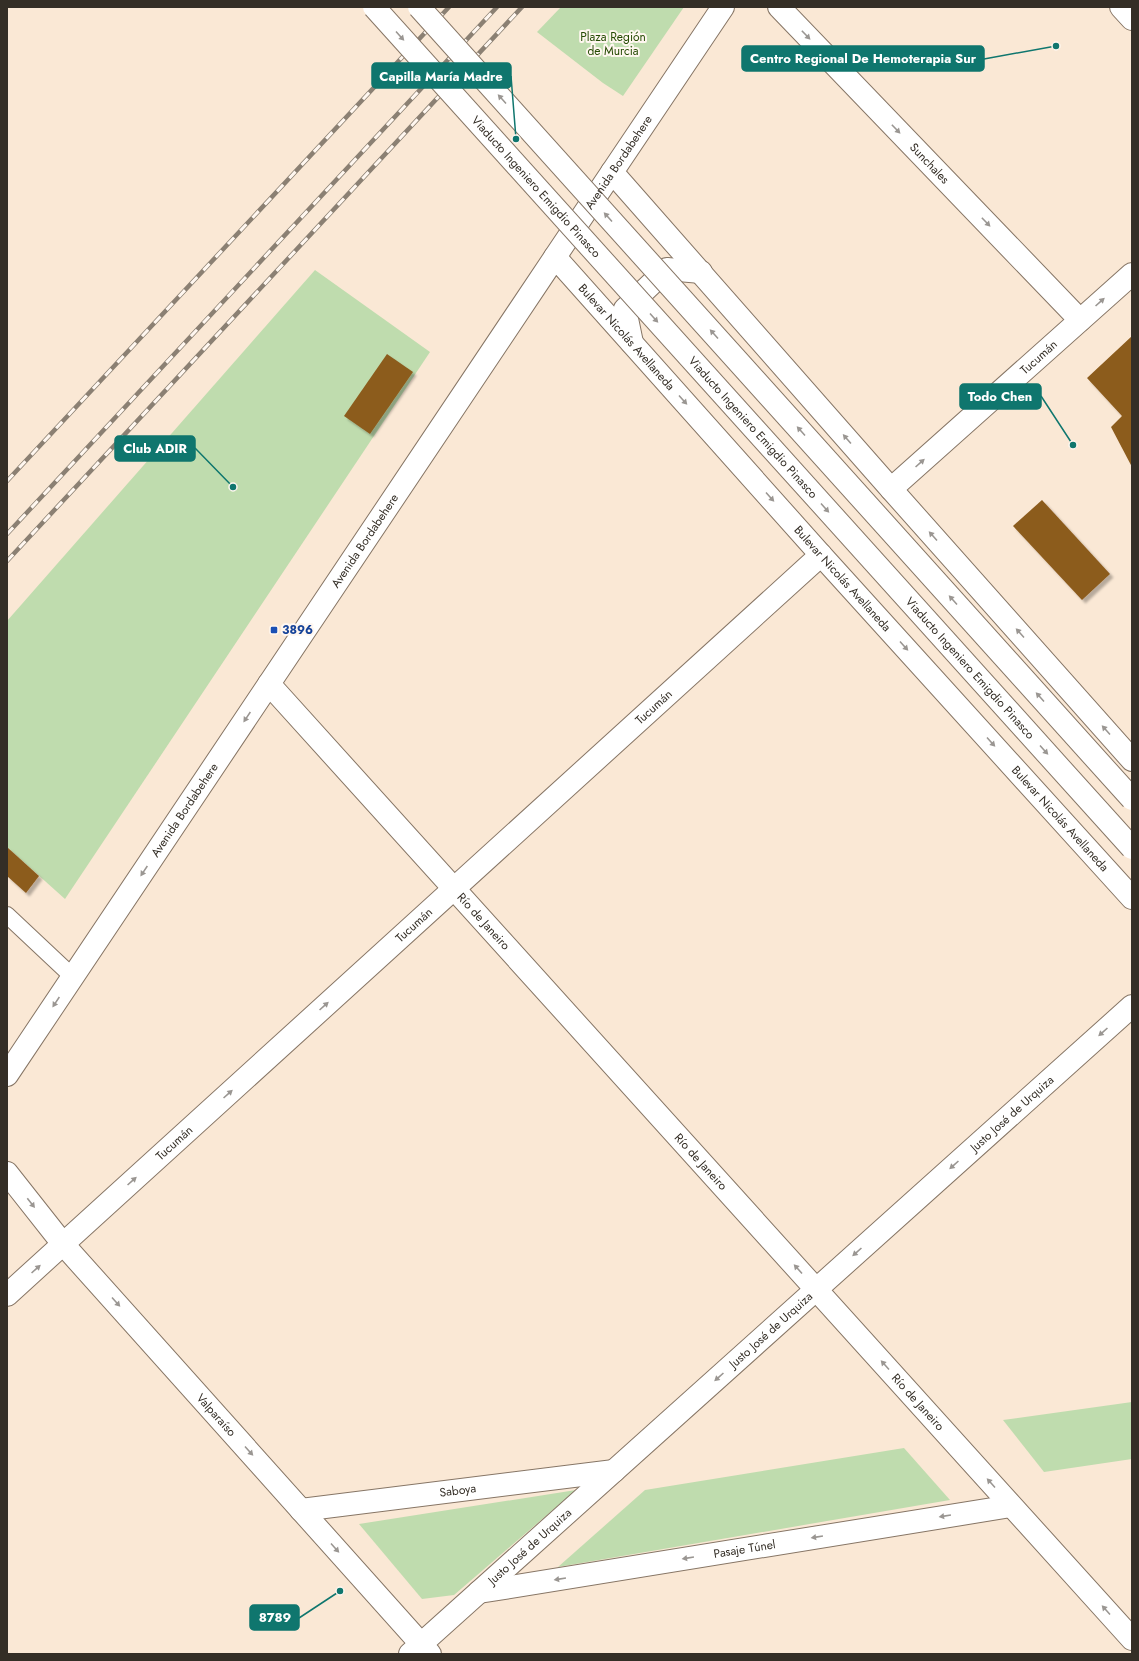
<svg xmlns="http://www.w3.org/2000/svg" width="1139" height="1661" font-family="Jost,sans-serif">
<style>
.green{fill:#bfdcae}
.building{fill:#8c5b1d;filter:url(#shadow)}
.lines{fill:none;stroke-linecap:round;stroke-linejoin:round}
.lane-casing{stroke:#867565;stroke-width:18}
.street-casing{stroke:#867565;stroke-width:24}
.secondary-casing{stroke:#867565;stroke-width:24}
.lane{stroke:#fff;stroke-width:16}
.street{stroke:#fff;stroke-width:22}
.secondary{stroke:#fff;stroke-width:22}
.rail-casing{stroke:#8b8073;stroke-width:4.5}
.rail{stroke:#fff7f0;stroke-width:3;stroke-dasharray:9;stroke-linecap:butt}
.primary-bridge-casing{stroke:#867565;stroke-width:24;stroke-linecap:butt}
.primary-bridge{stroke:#fff;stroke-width:22}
.oneway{fill:#9a9692}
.transit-dot{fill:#1a4fb4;stroke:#fff7f0;stroke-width:1.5}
.labels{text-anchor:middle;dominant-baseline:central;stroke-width:4;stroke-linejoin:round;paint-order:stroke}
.park-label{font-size:12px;fill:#264b04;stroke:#fff7f0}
.street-label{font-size:12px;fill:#342e26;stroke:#fff7f0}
.transit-label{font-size:12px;font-weight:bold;fill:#164399;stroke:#fff7f0;text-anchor:start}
.leader{fill:none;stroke:#0f766e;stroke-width:1.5}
.callout-dot{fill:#0f766e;stroke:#fff7f0;stroke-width:1.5}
.callout{fill:#0f766e;stroke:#0f766e;stroke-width:1.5}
.callout-label{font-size:13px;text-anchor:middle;font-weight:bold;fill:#fff}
</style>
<defs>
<filter id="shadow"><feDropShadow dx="3.5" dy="3.5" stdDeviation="1" flood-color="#0004"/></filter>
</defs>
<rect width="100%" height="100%" fill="#fae8d5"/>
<g class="green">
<path d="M561,7H684L623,96L603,83L537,32Z"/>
<path d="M315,270L430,352L65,899L7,847V621Z"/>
<path d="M1132,1402V1459L1044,1472L1003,1420Z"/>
<path d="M904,1448L950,1500L558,1567L645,1490Z"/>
<path d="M576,1490L454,1595L422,1599L359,1524Z"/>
</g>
<g class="building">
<path d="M1132,336V467L1111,427L1122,416L1087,378Z"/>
<path d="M387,354L413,372L370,434L344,416Z"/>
<path d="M1042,500L1110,574L1082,600L1013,526Z"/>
<path d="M7,847L39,876L26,893L7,876Z"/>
</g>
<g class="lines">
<defs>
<path id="lane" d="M7,915L73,977"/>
<g id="street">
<path id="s1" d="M779,7L1080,320"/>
<path d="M1121,7L1132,19"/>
<path d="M612,172L891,489L1132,760"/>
<path d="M632,343L625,309L667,269L701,272"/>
<path id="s2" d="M891,489L1132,274"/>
<path id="s3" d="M269,684L1132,1639"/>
<path id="s4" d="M7,1075L555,257L821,555L1132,898"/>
<path id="s5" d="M7,1173L63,1244L430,1654"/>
<path id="s6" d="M7,1295L821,555"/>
<path id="s7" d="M301,1510L614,1471"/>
<path id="s8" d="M479,1592L1011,1506"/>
<path id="s9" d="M410,1654L1132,1006"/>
</g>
<g id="secondary">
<path id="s10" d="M555,257L723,7"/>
</g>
</defs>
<use href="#lane" class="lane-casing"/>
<use href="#street" class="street-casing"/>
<use href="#secondary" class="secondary-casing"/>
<use href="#lane" class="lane"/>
<use href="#street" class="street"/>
<use href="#secondary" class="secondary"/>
<defs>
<g id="rail">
<path d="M7,481L449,7"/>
<path d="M7,534L497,7"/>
<path d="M7,561L522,7"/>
</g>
</defs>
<use href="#rail" class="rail-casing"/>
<use href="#rail" class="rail"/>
<defs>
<g id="primary-bridge">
<path id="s11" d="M374,7L1132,848"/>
<path d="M419,7L1132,799"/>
</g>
</defs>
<use href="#primary-bridge" class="primary-bridge-casing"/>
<use href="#primary-bridge" class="primary-bridge"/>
</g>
<defs><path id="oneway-solid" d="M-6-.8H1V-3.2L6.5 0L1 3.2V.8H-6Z"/></defs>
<g class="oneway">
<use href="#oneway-solid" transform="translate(806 35) rotate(46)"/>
<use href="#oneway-solid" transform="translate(400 36) rotate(48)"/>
<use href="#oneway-solid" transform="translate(502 99) rotate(-132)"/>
<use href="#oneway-solid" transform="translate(896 129) rotate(46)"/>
<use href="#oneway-solid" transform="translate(608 217) rotate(-132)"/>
<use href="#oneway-solid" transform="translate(986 222) rotate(46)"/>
<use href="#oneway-solid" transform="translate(1100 302) rotate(-42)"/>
<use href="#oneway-solid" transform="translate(654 318) rotate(48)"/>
<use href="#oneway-solid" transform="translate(714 334) rotate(-132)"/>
<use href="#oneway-solid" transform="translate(683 400) rotate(48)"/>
<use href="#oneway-solid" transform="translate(801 431) rotate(-132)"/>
<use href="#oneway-solid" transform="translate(847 439) rotate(-131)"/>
<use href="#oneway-solid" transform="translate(920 463) rotate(-42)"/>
<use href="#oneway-solid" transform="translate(770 497) rotate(48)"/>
<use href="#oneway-solid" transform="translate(825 508) rotate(48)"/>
<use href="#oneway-solid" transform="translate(933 536) rotate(-132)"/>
<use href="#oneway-solid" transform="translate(953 600) rotate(-132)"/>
<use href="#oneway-solid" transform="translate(1020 633) rotate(-132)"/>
<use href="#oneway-solid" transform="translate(904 646) rotate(48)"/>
<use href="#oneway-solid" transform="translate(1040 697) rotate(-132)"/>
<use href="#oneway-solid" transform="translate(247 717) rotate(124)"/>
<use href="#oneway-solid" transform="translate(1106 730) rotate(-132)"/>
<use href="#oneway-solid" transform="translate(991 742) rotate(48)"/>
<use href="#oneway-solid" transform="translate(1044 750) rotate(48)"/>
<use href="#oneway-solid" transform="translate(144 871) rotate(124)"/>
<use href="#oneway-solid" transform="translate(56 1002) rotate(124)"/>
<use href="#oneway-solid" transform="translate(324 1006) rotate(-42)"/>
<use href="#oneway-solid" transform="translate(1103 1032) rotate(138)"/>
<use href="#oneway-solid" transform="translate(228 1094) rotate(-42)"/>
<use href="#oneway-solid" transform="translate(954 1165) rotate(138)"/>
<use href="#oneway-solid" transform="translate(132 1181) rotate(-42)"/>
<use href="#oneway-solid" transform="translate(31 1203) rotate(52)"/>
<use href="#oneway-solid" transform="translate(857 1252) rotate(138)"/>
<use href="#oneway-solid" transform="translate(36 1269) rotate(-42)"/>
<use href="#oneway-solid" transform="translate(798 1269) rotate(-132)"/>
<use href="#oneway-solid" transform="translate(116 1302) rotate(48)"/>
<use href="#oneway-solid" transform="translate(885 1365) rotate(-132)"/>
<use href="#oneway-solid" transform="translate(719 1377) rotate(138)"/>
<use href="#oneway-solid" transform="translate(249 1451) rotate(48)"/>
<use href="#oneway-solid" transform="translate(991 1483) rotate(-132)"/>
<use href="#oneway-solid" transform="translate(945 1516) rotate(171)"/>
<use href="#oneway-solid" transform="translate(817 1537) rotate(171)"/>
<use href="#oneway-solid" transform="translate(335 1548) rotate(48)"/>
<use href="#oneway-solid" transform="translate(688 1558) rotate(171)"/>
<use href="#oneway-solid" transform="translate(560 1579) rotate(171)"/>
<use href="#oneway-solid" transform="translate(1106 1610) rotate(-132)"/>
</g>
<rect class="transit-dot" x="270" y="626" width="8" height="8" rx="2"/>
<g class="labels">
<g class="park-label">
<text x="613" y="37">Plaza Región<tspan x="613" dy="14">de Murcia</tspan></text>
</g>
<g class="street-label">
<text stroke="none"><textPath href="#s10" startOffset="114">Avenida Bordabehere</textPath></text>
<text stroke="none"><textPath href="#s1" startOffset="217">Sunchales</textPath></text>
<text stroke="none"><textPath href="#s11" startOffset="242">Viaducto Ingeniero Emigdio Pinasco</textPath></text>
<text stroke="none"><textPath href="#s4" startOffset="1092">Bulevar Nicolás Avellaneda</textPath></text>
<text stroke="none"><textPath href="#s2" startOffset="198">Tucumán</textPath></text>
<text stroke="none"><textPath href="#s11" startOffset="566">Viaducto Ingeniero Emigdio Pinasco</textPath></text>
<text stroke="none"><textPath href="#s4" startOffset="643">Avenida Bordabehere</textPath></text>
<text stroke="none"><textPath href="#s4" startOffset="1416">Bulevar Nicolás Avellaneda</textPath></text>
<text stroke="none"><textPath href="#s11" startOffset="890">Viaducto Ingeniero Emigdio Pinasco</textPath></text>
<text stroke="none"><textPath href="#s6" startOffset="874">Tucumán</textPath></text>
<text stroke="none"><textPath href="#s4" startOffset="319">Avenida Bordabehere</textPath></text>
<text stroke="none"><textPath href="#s4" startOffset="1740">Bulevar Nicolás Avellaneda</textPath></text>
<text stroke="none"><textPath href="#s3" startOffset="320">Río de Janeiro</textPath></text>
<text stroke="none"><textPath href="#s6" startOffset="550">Tucumán</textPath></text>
<text stroke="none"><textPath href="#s9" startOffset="809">Justo José de Urquiza</textPath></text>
<text stroke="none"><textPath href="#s6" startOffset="226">Tucumán</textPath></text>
<text stroke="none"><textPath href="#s3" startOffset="644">Río de Janeiro</textPath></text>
<text stroke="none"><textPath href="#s9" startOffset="485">Justo José de Urquiza</textPath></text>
<text stroke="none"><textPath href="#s3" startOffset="968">Río de Janeiro</textPath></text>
<text stroke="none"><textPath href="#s5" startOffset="320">Valparaíso</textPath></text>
<text stroke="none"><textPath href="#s7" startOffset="158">Saboya</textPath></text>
<text stroke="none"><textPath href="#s9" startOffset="161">Justo José de Urquiza</textPath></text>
<text stroke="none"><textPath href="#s8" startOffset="269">Pasaje Túnel</textPath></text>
</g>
<g class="transit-label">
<text x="282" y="630">3896</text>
</g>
</g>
<path class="leader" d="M1056 46L984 59M516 139L511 76M1073 445L1041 396M233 487L195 448M340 1591L299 1618"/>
<g class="callout-dot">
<circle cx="1056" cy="46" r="4"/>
<circle cx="516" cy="139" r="4"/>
<circle cx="1073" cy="445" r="4"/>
<circle cx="233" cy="487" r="4"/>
<circle cx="340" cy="1591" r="4"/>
</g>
<g class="callout">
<rect x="742" y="46" width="242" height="25" rx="4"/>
<rect x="372" y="63" width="139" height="25" rx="4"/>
<rect x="960" y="384" width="81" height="25" rx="4"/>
<rect x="115" y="436" width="80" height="25" rx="4"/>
<rect x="250" y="1605" width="49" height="25" rx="4"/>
</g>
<g class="callout-label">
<text x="863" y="63">Centro Regional De Hemoterapia Sur</text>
<text x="441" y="81">Capilla María Madre</text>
<text x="1000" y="401">Todo Chen</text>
<text x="155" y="453">Club ADIR</text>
<text x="275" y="1622">8789</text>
</g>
<rect width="1139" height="1661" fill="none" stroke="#342e26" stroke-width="16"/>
</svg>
